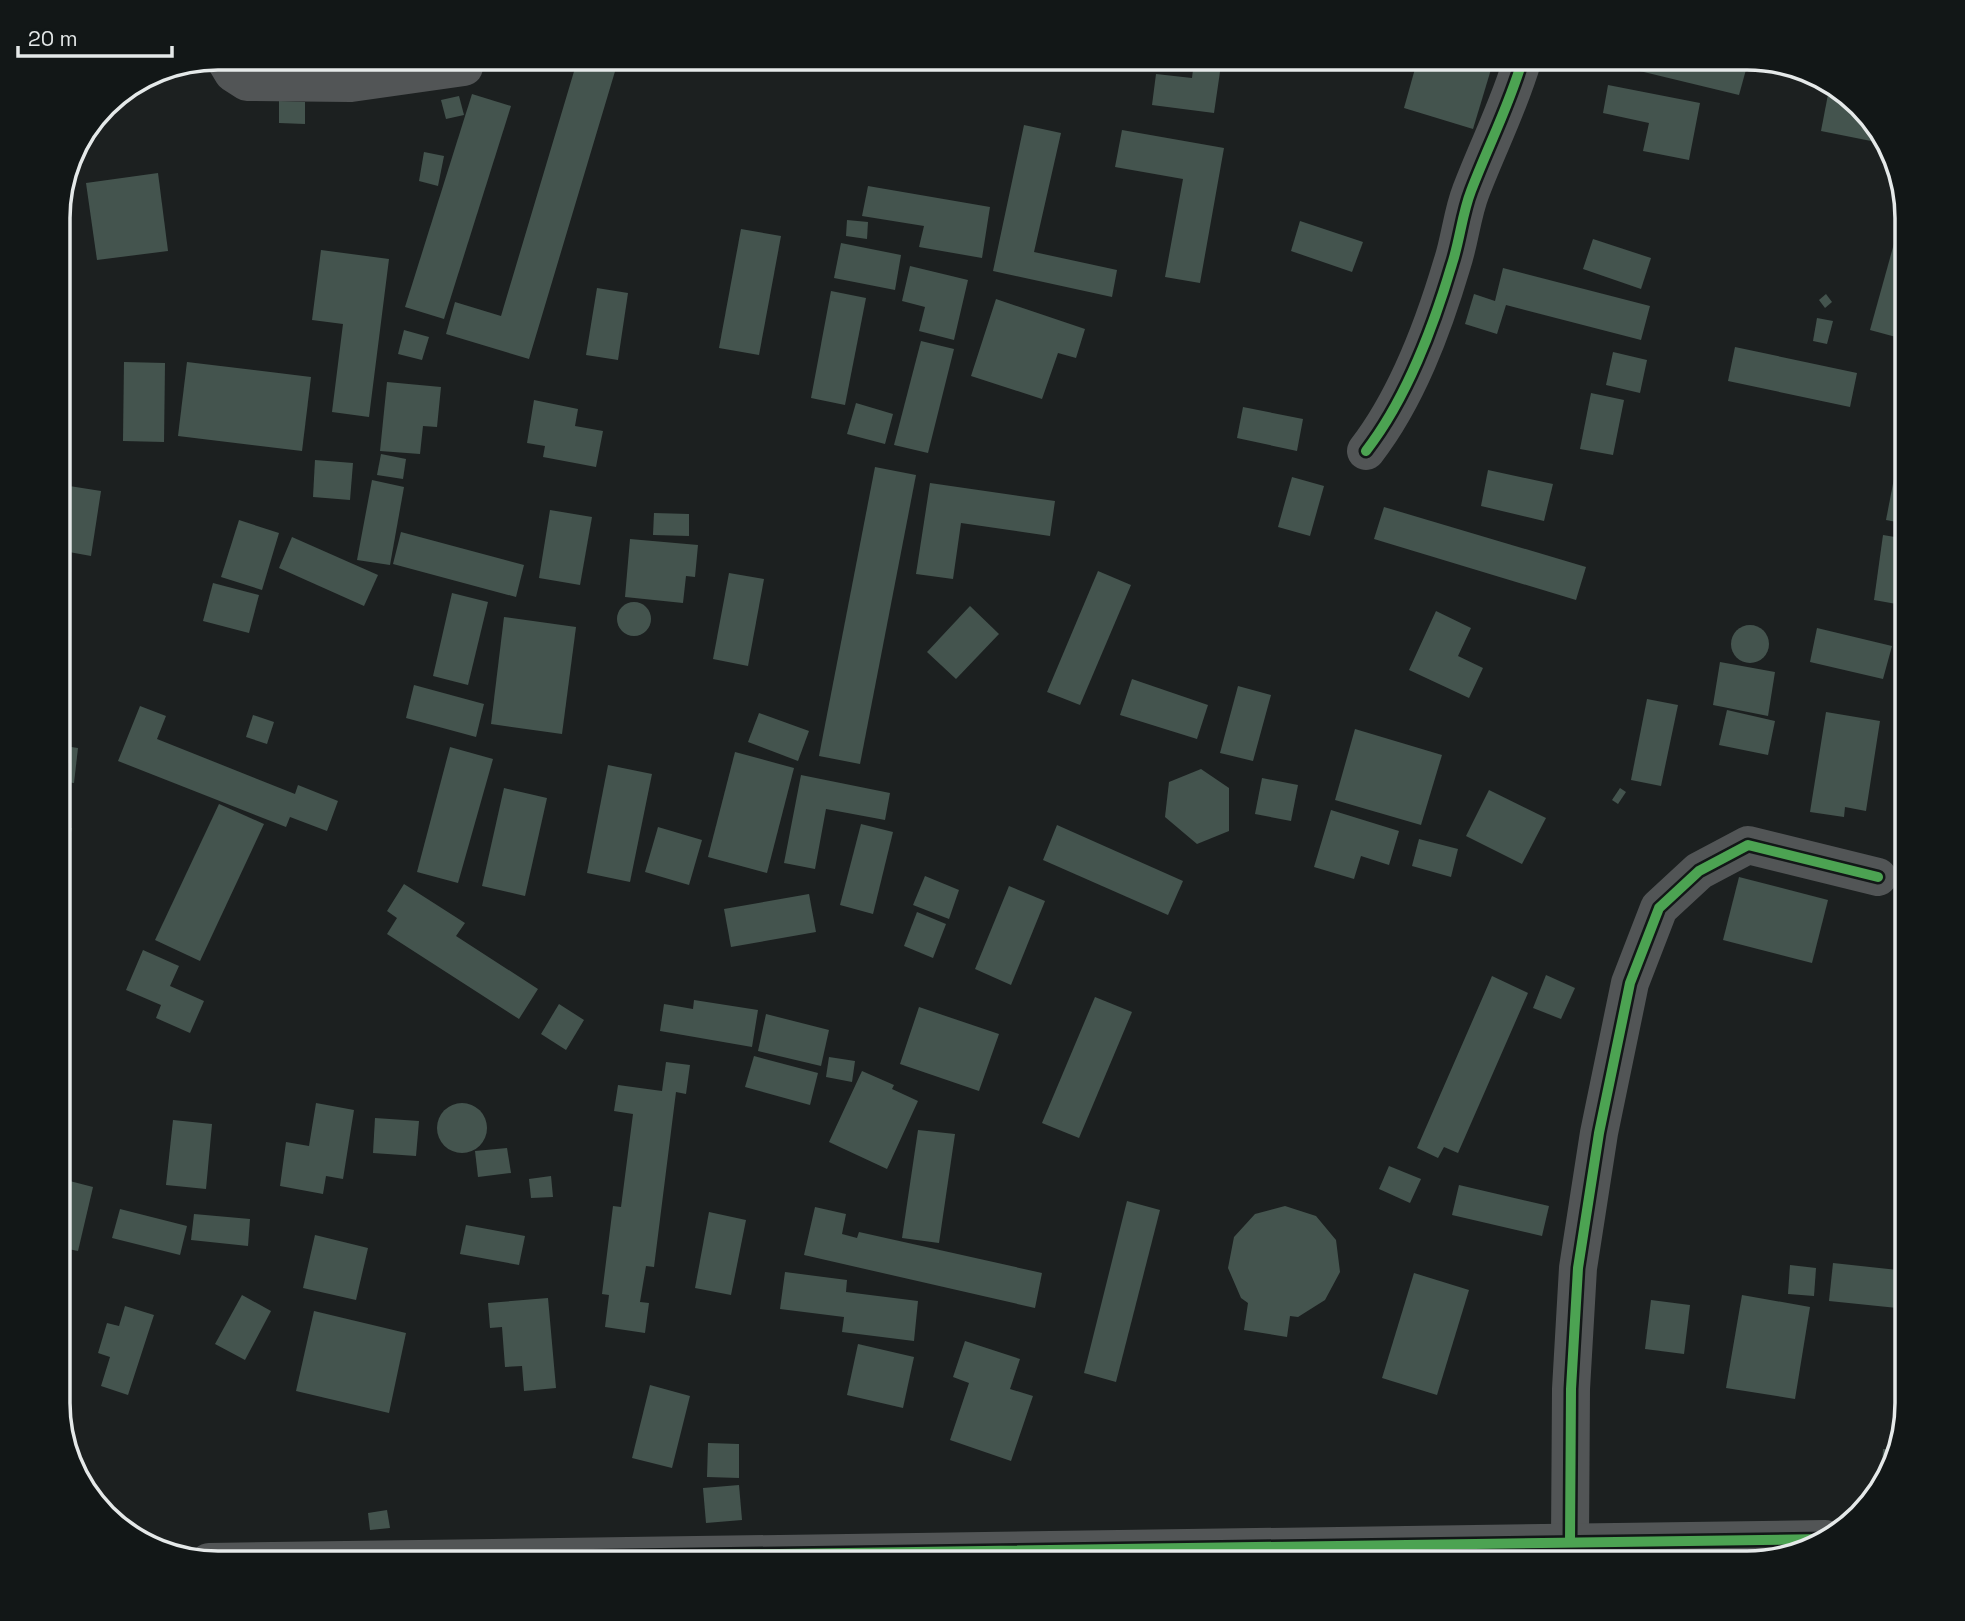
<svg xmlns="http://www.w3.org/2000/svg" width="1965" height="1621" font-family="'Space Grotesk',sans-serif">
<style>
.building{fill:#44544e}
.lines{fill:none;stroke-linecap:round;stroke-linejoin:round}
.street{stroke:#525556;stroke-width:38}
.cycleway-casing{stroke:#121717;stroke-width:15}
.cycleway{stroke:#4ca352;stroke-width:10}
.rim{fill:none;stroke:#e5e9e9;stroke-width:3.5}
</style>
<rect width="100%" height="100%" fill="#1c2020"/>
<g class="building">
<path d="M578,58H619L529,359L446,334L455,302L501,316Z"/>
<path d="M1418,58H1464L1492,66L1473,129L1404,108Z"/>
<path d="M1711,58L1747,66L1739,95L1590,59Z"/>
<path d="M1194,61L1221,65L1214,113L1152,105L1156,74L1192,78Z"/>
<path d="M1830,84L1853,98L1886,144L1821,131Z"/>
<path d="M1608,85L1700,103L1689,160L1643,151L1649,123L1603,113Z"/>
<path d="M472,94L511,106L444,319L405,307Z"/>
<path d="M459,96L464,115L446,119L441,100Z"/>
<path d="M279,101L305,102V124L279,123Z"/>
<path d="M1024,125L1061,133L1034,252L1117,270L1112,297L993,271Z"/>
<path d="M1122,130L1224,148L1200,283L1165,277L1183,179L1115,167Z"/>
<path d="M424,152L444,156L438,186L419,181Z"/>
<path d="M158,173L168,251L97,260L86,183Z"/>
<path d="M868,186L990,207L982,258L919,247L924,226L862,216Z"/>
<path d="M847,220L868,222L867,239L846,236Z"/>
<path d="M1300,221L1363,242L1352,272L1291,251Z"/>
<path d="M1900,222L1907,224V340L1870,330Z"/>
<path d="M741,229L781,236L759,355L719,348Z"/>
<path d="M1593,239L1651,258L1641,289L1583,269Z"/>
<path d="M841,243L901,255L895,290L834,278Z"/>
<path d="M321,250L389,259L369,417L332,412L343,324L312,320Z"/>
<path d="M910,266L968,280L954,340L919,331L925,307L902,301Z"/>
<path d="M1503,268L1650,306L1641,340L1506,305L1497,334L1465,324L1474,294L1495,301Z"/>
<path d="M597,288L628,293L618,360L586,355Z"/>
<path d="M831,291L866,298L845,405L811,398Z"/>
<path d="M1826,294L1832,302L1825,308L1819,300Z"/>
<path d="M996,299L1085,329L1076,358L1058,353L1042,399L971,376Z"/>
<path d="M1817,318L1833,321L1827,344L1813,341Z"/>
<path d="M404,330L429,337L422,360L398,354Z"/>
<path d="M921,341L954,349L928,453L894,445Z"/>
<path d="M1735,347L1857,373L1850,407L1728,381Z"/>
<path d="M1613,352L1647,360L1640,393L1606,385Z"/>
<path d="M124,362L165,363L164,442L123,441Z"/>
<path d="M187,362L311,377L302,451L178,436Z"/>
<path d="M387,382L441,387L437,427L423,426L420,454L380,451Z"/>
<path d="M1591,393L1624,400L1613,455L1580,449Z"/>
<path d="M534,400L578,409L575,426L603,431L596,467L543,457L545,446L527,443Z"/>
<path d="M856,403L893,414L885,444L847,434Z"/>
<path d="M1243,407L1303,419L1297,451L1237,438Z"/>
<path d="M381,454L406,459L403,479L377,475Z"/>
<path d="M1898,458L1907,460V524L1886,520Z"/>
<path d="M315,460L353,463L350,500L313,497Z"/>
<path d="M875,467L916,475L860,764L819,756Z"/>
<path d="M1488,470L1553,484L1544,521L1481,506Z"/>
<path d="M1292,477L1324,486L1310,536L1278,527Z"/>
<path d="M372,480L404,487L390,565L357,560Z"/>
<path d="M930,483L1055,501L1050,536L961,523L953,579L916,574Z"/>
<path d="M63,485L101,491L91,556L58,550V516Z"/>
<path d="M1384,507L1586,567L1576,600L1374,539Z"/>
<path d="M550,510L592,517L580,585L539,578Z"/>
<path d="M654,513L689,514V536L653,535Z"/>
<path d="M239,520L279,533L262,590L221,577Z"/>
<path d="M401,532L524,565L516,597L393,564Z"/>
<path d="M1883,535L1907,539V573L1902,605L1874,600Z"/>
<path d="M292,537L378,575L364,606L279,568Z"/>
<path d="M630,539L698,545L695,577L686,576L683,603L625,597Z"/>
<path d="M1098,571L1131,585L1080,705L1047,692Z"/>
<path d="M729,573L764,579L748,666L713,659Z"/>
<path d="M213,583L259,595L249,633L203,621Z"/>
<path d="M452,593L488,602L468,685L433,676Z"/>
<circle cx="634" cy="619" r="17"/>
<path d="M970,606L999,634L956,679L927,652Z"/>
<path d="M1436,611L1471,628L1458,656L1483,668L1469,698L1409,670Z"/>
<path d="M504,617L576,627L562,734L491,724Z"/>
<circle cx="1750" cy="644" r="19"/>
<path d="M1817,628L1892,646L1883,679L1810,662Z"/>
<path d="M1720,662L1775,672L1768,716L1713,705Z"/>
<path d="M1132,679L1208,705L1197,739L1120,715Z"/>
<path d="M414,685L484,704L476,737L406,718Z"/>
<path d="M1238,686L1271,695L1253,761L1220,753Z"/>
<path d="M1647,699L1678,705L1661,786L1631,780Z"/>
<path d="M140,706L166,716L157,739L295,794L298,785L338,801L327,831L290,817L286,827L118,761Z"/>
<path d="M1727,710L1775,721L1768,755L1719,745Z"/>
<path d="M1826,712L1880,721L1866,811L1845,807L1844,817L1810,812Z"/>
<path d="M759,713L809,731L798,761L748,742Z"/>
<path d="M253,715L274,722L267,744L246,737Z"/>
<path d="M1355,729L1442,755L1421,825L1335,800Z"/>
<path d="M58,745L78,748L74,783L58,781Z"/>
<path d="M450,747L493,759L458,883L417,872Z"/>
<path d="M735,752L794,768L767,873L708,857Z"/>
<path d="M608,765L652,774L630,882L587,873Z"/>
<path d="M1201,769L1229,788V831L1197,844L1165,817L1169,782Z"/>
<path d="M801,775L890,793L885,820L826,809L815,869L784,863Z"/>
<path d="M1262,778L1298,785L1291,821L1255,814Z"/>
<path d="M504,788L547,798L525,896L482,886Z"/>
<path d="M1620,788L1626,792L1618,804L1612,800Z"/>
<path d="M1489,790L1546,818L1522,864L1466,836Z"/>
<path d="M219,804L264,824L200,961L155,940Z"/>
<path d="M1331,810L1399,831L1389,865L1361,856L1354,879L1314,867Z"/>
<path d="M861,824L893,832L873,914L840,905Z"/>
<path d="M1057,825L1183,881L1168,915L1043,860Z"/>
<path d="M58,826L72,828L59,892H58Z"/>
<path d="M658,827L702,840L689,885L645,872Z"/>
<path d="M1419,839L1458,849L1451,877L1412,866Z"/>
<path d="M925,876L959,890L949,919L913,905Z"/>
<path d="M1739,877L1828,900L1812,963L1723,940Z"/>
<path d="M404,884L465,923L456,936L538,989L519,1019L387,934L397,918L387,911Z"/>
<path d="M1009,886L1045,901L1011,985L975,969Z"/>
<path d="M809,894L816,932L731,947L724,909Z"/>
<path d="M917,912L946,924L933,958L904,946Z"/>
<path d="M143,950L179,966L170,986L204,1001L190,1033L156,1018L161,1005L126,990Z"/>
<path d="M1546,975L1575,988L1561,1019L1533,1008Z"/>
<path d="M1492,976L1528,993L1458,1153L1444,1147L1438,1158L1417,1148Z"/>
<path d="M1095,997L1132,1012L1079,1138L1042,1123Z"/>
<path d="M694,1000L758,1010L752,1047L660,1031L664,1004L693,1009Z"/>
<path d="M559,1004L584,1020L566,1050L541,1034Z"/>
<path d="M919,1007L999,1034L979,1091L900,1064Z"/>
<path d="M766,1014L829,1030L821,1066L758,1051Z"/>
<path d="M754,1056L818,1073L810,1105L745,1087Z"/>
<path d="M829,1057L855,1061L852,1082L826,1077Z"/>
<path d="M666,1062L690,1065L686,1094L676,1092L654,1267L646,1266L640,1302L649,1303L645,1333L605,1327L609,1295L602,1294L613,1206L621,1207L633,1114L614,1111L618,1085L662,1091Z"/>
<path d="M862,1071L894,1085L892,1089L918,1101L887,1169L829,1142Z"/>
<circle cx="462" cy="1128" r="25"/>
<path d="M316,1103L354,1110L343,1179L326,1176L323,1194L280,1186L286,1142L309,1146Z"/>
<path d="M375,1118L419,1121L416,1156L373,1153Z"/>
<path d="M173,1120L212,1124L206,1189L166,1185Z"/>
<path d="M918,1130L955,1134L939,1243L902,1238Z"/>
<path d="M507,1148L511,1173L478,1177L475,1151Z"/>
<path d="M1389,1166L1421,1179L1410,1203L1379,1189Z"/>
<path d="M551,1176L553,1197L531,1198L529,1179Z"/>
<path d="M58,1178L93,1187L78,1251L58,1247Z"/>
<path d="M1459,1185L1549,1206L1542,1236L1452,1215Z"/>
<path d="M1127,1201L1160,1210L1116,1382L1084,1373Z"/>
<path d="M1285,1206L1316,1216L1336,1240L1340,1272L1325,1300L1298,1317L1290,1316L1287,1337L1244,1330L1248,1303L1241,1298L1228,1268L1234,1237L1255,1214Z"/>
<path d="M815,1207L846,1214L842,1234L857,1238L859,1232L1042,1273L1035,1308L804,1255Z"/>
<path d="M120,1209L187,1226L180,1255L112,1238Z"/>
<path d="M709,1212L746,1220L731,1295L695,1288Z"/>
<path d="M194,1214L250,1219L248,1246L191,1240Z"/>
<path d="M466,1225L525,1236L519,1265L460,1254Z"/>
<path d="M315,1235L368,1248L356,1300L303,1288Z"/>
<path d="M1833,1263L1907,1271V1309L1829,1301Z"/>
<path d="M1790,1265L1816,1268L1814,1296L1788,1294Z"/>
<path d="M785,1272L847,1280L846,1292L918,1301L914,1341L842,1332L844,1317L780,1309Z"/>
<path d="M1414,1273L1469,1290L1437,1395L1382,1378Z"/>
<path d="M242,1295L271,1311L245,1360L215,1344Z"/>
<path d="M1742,1295L1810,1307L1795,1399L1726,1388Z"/>
<path d="M548,1298L556,1388L524,1391L522,1366L505,1367L502,1327L490,1328L488,1303Z"/>
<path d="M1651,1300L1690,1305L1684,1354L1645,1349Z"/>
<path d="M125,1306L154,1315L128,1395L101,1386L110,1357L98,1353L107,1323L119,1326Z"/>
<path d="M314,1311L406,1333L389,1413L296,1391Z"/>
<path d="M965,1341L1020,1359L1010,1389L1033,1396L1011,1461L950,1440L969,1383L953,1377Z"/>
<path d="M858,1344L914,1357L903,1408L847,1395Z"/>
<path d="M650,1385L690,1396L672,1468L632,1458Z"/>
<path d="M708,1443L739,1444V1478L707,1477Z"/>
<path d="M1883,1449L1898,1450L1895,1464L1885,1480H1881Z"/>
<path d="M739,1485L742,1520L706,1523L703,1488Z"/>
<path d="M387,1510L390,1528L370,1530L368,1513Z"/>
</g>
<g class="lines">
<g class="street">
<path d="M224,58L233,73L247,82L351,83L464,67"/>
<path d="M1366,451C1407,398 1433,328 1452,264C1460,240 1462,214 1471,191C1488,146 1510,104 1523,58"/>
<path d="M1570,1542L1571,1389L1578,1268L1599,1133L1630,983L1659,908L1699,871L1748,845L1878,877"/>
<path d="M209,1562L1825,1539"/>
</g>
<defs>
<g id="cycleway">
<path d="M1366,451C1407,398 1433,328 1452,264C1460,240 1462,214 1471,191C1488,146 1510,104 1523,58"/>
<path d="M1570,1542L1571,1389L1578,1268L1599,1133L1630,983L1659,908L1699,871L1748,845L1878,877"/>
<path d="M209,1562L1825,1539"/>
</g>
</defs>
<use href="#cycleway" class="cycleway-casing"/>
<use href="#cycleway" class="cycleway"/>
</g>
<path d="M0 0H1965V1621H0ZM218 70H1747A148 148 0 0 1 1895 218V1403A148 148 0 0 1 1747 1551H218A148 148 0 0 1 70 1403V218A148 148 0 0 1 218 70Z" fill="#121717" fill-rule="evenodd"/>
<path class="rim" d="M218 70H1747A148 148 0 0 1 1895 218V1403A148 148 0 0 1 1747 1551H218A148 148 0 0 1 70 1403V218A148 148 0 0 1 218 70Z"/>
<path d="M18 46v10h154v-10" fill="none" stroke="#e5e9e9" stroke-width="3.5"/>
<text x="28" y="46" font-size="21" fill="#e5e9e9" stroke="#121717" stroke-width="5" paint-order="stroke">20 m</text>
</svg>
